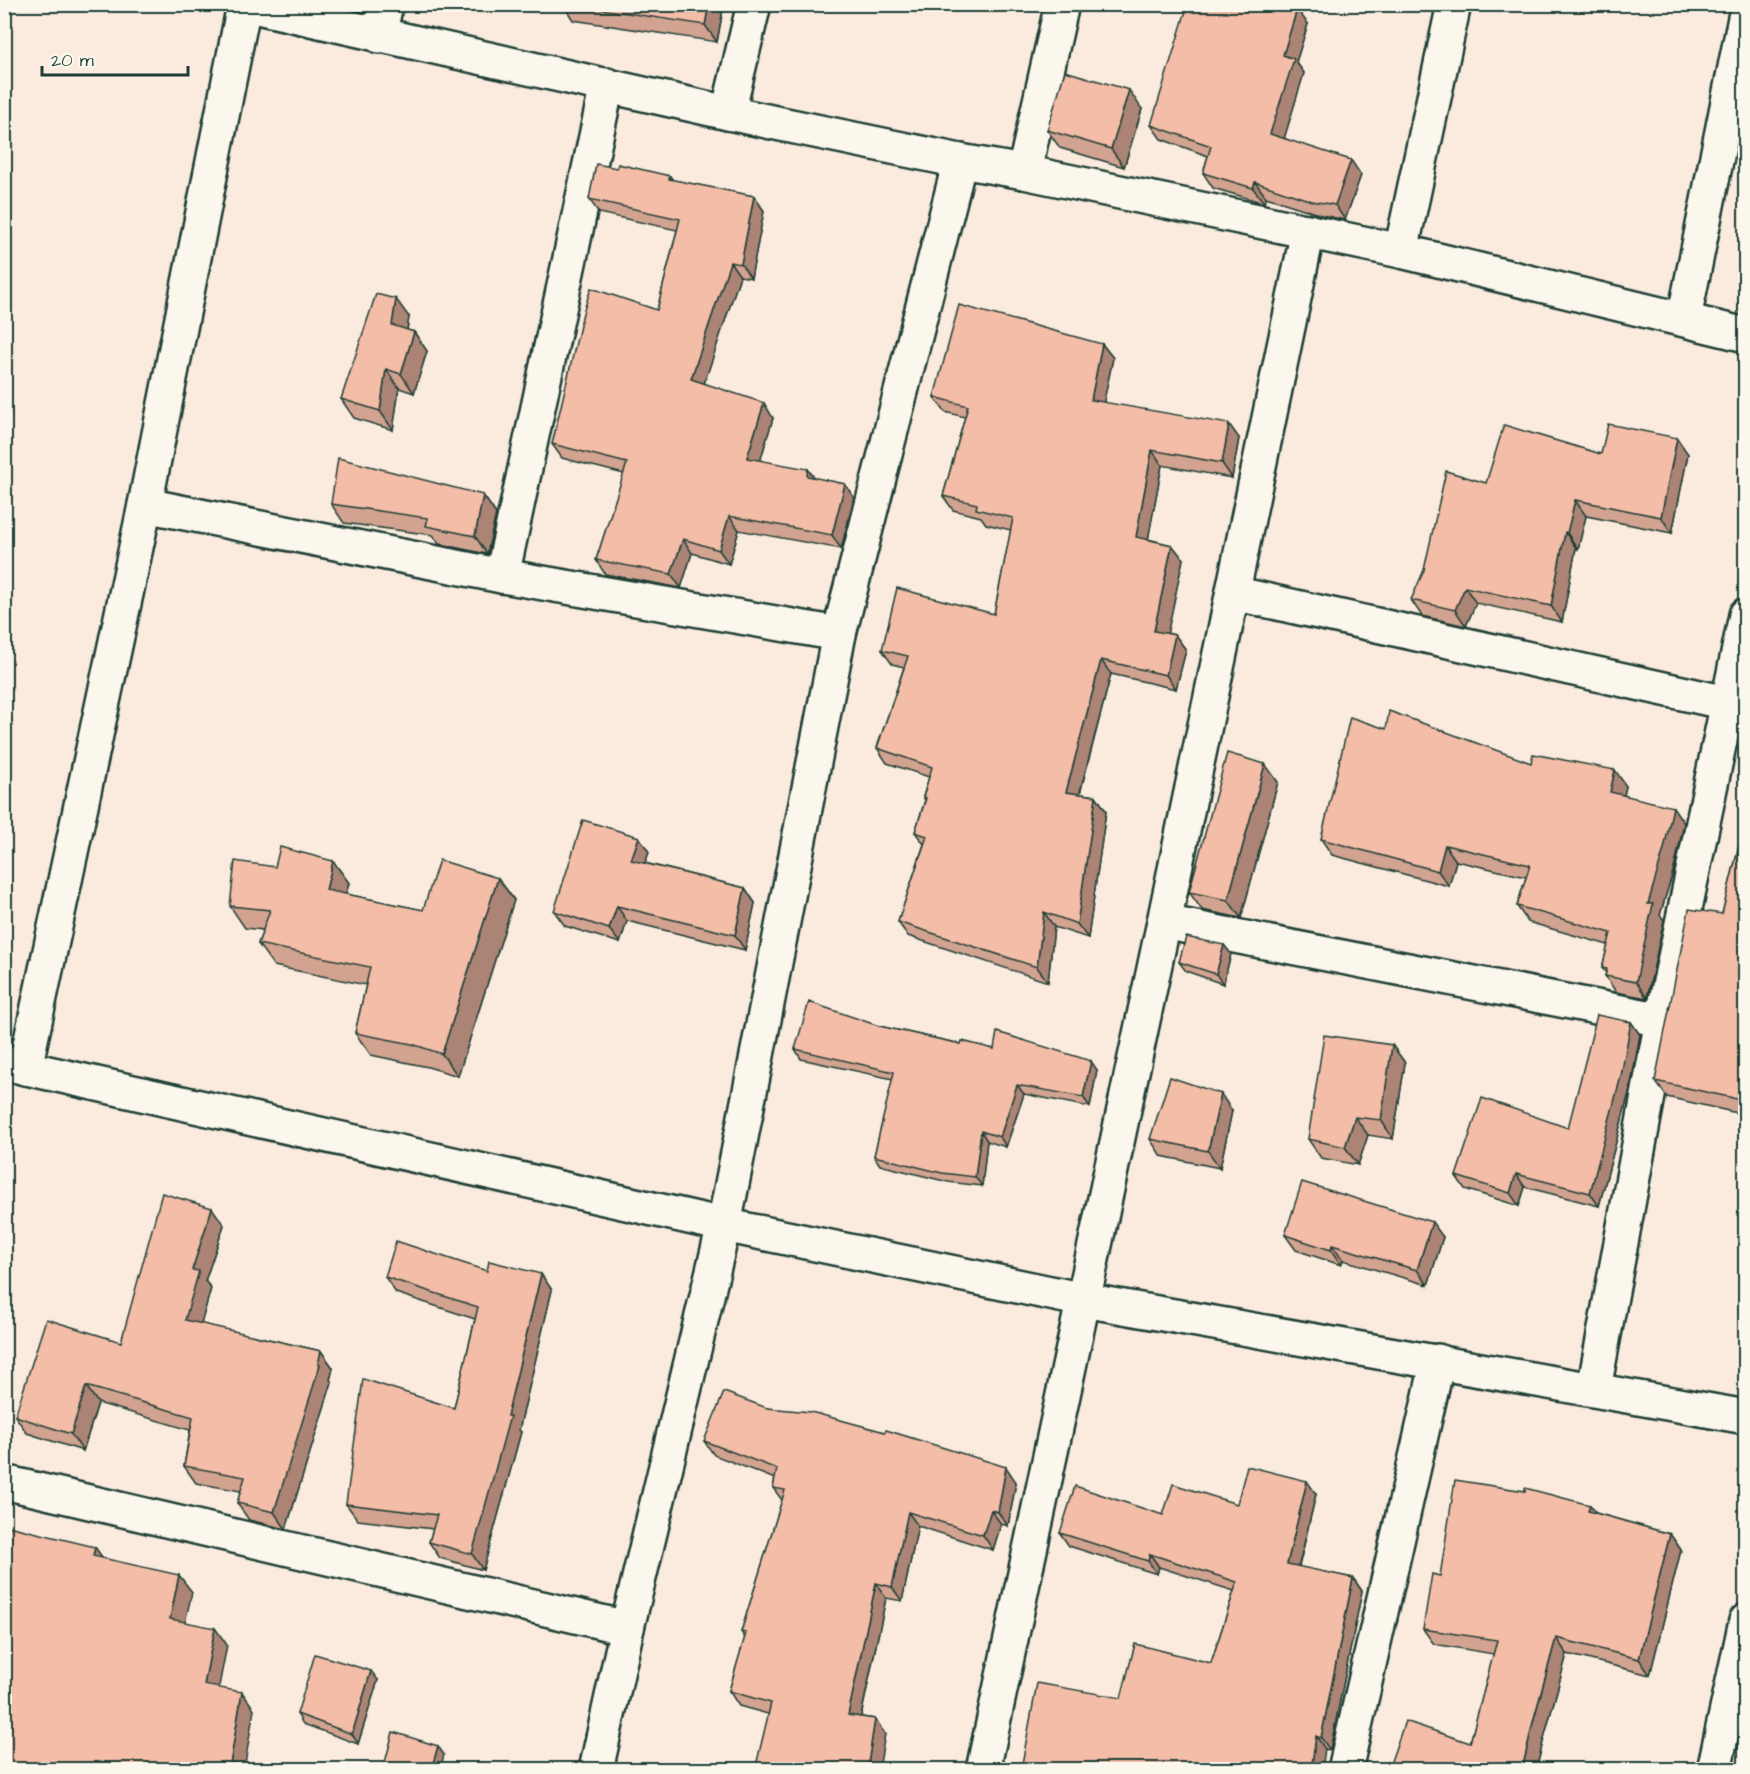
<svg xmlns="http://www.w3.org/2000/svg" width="1750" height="1774" font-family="'Architects Daughter',sans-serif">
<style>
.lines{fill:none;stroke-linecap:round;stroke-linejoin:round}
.minor-casing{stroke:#1f3d34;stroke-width:38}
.minor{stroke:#fbf7ec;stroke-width:33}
.wall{fill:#d2a390;stroke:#1f3d34;stroke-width:1.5}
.shaded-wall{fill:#ab8476;stroke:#1f3d34;stroke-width:1.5}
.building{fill:#f4bda8;stroke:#1f3d34;stroke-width:1.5}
</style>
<rect width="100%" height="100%" fill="#faebde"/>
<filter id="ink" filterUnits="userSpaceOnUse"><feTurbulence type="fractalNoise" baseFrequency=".0167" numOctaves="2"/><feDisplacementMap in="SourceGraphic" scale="12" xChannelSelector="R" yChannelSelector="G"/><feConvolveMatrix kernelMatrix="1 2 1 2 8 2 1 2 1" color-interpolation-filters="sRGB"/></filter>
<g filter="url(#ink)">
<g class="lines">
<defs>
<g id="minor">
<path d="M244,4L728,113L960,161L1024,172L1401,251L1746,335"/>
<path d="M379,36L386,4"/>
<path d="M728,113L754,4"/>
<path d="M1024,172L1062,4"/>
<path d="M1401,251L1454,4"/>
<path d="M1684,319L1746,13"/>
<path d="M145,505L502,576L839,634"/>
<path d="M502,576L607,85"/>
<path d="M1233,593L1727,703"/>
<path d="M1164,922L1662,1020"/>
<path d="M4,1063L724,1225L1084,1300L1746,1417"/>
<path d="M25,1068L145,505L244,5"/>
<path d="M1594,1389L1662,1020L1746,615"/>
<path d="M4,1482L627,1628"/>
<path d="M596,1770L627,1628L724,1225L839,634L960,161"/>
<path d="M983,1770L1164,922L1308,231"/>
<path d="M1345,1770L1438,1361"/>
<path d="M1714,1770L1746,1621"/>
</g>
</defs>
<use href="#minor" class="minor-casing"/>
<use href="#minor" class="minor"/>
</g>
<g class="wall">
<path d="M563,4H724L717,42L573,20Z"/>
<path d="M1308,24L1296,62L1304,73L1284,138L1361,175L1345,220L1322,215L1266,197L1264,203L1213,188L1203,173L1208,156L1161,139L1151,125Z"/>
<path d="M1142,109L1124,167L1060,148L1047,130Z"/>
<path d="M617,168L670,176L673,180L754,196L764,211L751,278L740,276L704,383L773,418L760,461L814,478L845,484L854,498L841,549L739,530L729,564L692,553L681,588L605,574L596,560L624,474L562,458L552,444L657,310L677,230L599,213L589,199Z"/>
<path d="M409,317L407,330L414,332L427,351L414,393L399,388L393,430L354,418L341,399Z"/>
<path d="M1102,344L1113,358L1103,403L1239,438L1232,478L1162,465L1148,539L1172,545L1183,559L1167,633L1175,635L1186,650L1176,689L1111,674L1080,794L1096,796L1106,811L1088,938L1054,927L1048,982L908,936L898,922L924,844L915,832L925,800L923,797L929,777L887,763L877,748L904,667L892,664L882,650L994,614L1011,530L986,524L981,517L953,510L943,496L965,417L945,412L934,397Z"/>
<path d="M1601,454H1688L1672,533L1586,516L1578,549L1576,548L1562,622L1476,603L1466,626L1422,616L1411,600L1486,483Z"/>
<path d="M483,495L496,514L487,554L439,544L433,535L344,523L331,504Z"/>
<path d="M1386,729L1626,786L1624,795L1684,823L1675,865L1660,915L1664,920L1647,998L1616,992L1605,976L1606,973L1602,968L1608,945L1528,922L1517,906L1526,877L1456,861L1449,886L1332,855L1321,839Z"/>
<path d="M1278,782L1241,918L1202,910L1189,892Z"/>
<path d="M1746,818V1115L1667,1097L1655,1081L1722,914Z"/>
<path d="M639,837L649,852L645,863L745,888L755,903L745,950L627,921L620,943L565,926L554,911Z"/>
<path d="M333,861L349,883L346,894L423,910L498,878L514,900L458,1076L428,1067L371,1055L355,1033L366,985L274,966L258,944L263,930L245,928L230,906L275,867Z"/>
<path d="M1224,945L1231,954L1223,984L1186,971L1179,962Z"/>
<path d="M1631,1022L1640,1035L1630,1089L1599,1206L1525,1187L1519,1206L1465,1189L1456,1176L1568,1128Z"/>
<path d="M879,1026L961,1044L994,1049L1097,1070L1090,1107L1024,1094L1006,1147L987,1141L982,1186L948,1182L880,1165L874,1156L893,1079L801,1059L795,1049Z"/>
<path d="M1392,1045L1405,1063L1393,1139L1368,1135L1358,1165L1321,1158L1308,1139Z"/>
<path d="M1232,1111L1220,1168L1161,1156L1150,1139Z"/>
<path d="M224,1225L205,1281L211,1288L201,1324L321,1351L333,1368L330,1380L332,1382L286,1529L249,1520L237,1503L241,1491L196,1483L184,1466L190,1430L98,1403L83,1451L27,1433L15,1416L121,1342Z"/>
<path d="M1285,1235L1443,1237L1428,1285L1343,1260L1341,1265L1296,1250Z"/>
<path d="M487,1271L552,1290L519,1430L521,1432L483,1570L440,1558L429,1542L433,1529L358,1520L346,1504L454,1408L475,1319L396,1293L385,1277Z"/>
<path d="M767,1408L1016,1482L1008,1526L1001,1524L993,1550L918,1526L902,1601L886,1598L861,1717L875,1719L885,1734L768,1714L739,1706L729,1691L745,1638L741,1632L782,1500L773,1488L775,1479L714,1455L704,1441Z"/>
<path d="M1316,1494L1299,1567L1353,1578L1362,1591L1330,1750L1325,1749L1022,1764L1121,1698L1211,1663L1234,1591L1159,1567L1157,1574L1069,1546L1060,1533L1237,1504Z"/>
<path d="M1590,1505L1596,1513L1670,1534L1681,1550L1650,1675L1567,1654L1544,1738L1536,1770H1388L1470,1743L1494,1654L1434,1644L1423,1629L1440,1576Z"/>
<path d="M378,1680L358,1744L303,1724L297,1714Z"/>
</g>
<g class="shaded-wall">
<path d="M709,4H724L717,42L705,25Z"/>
<path d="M1297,9L1308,24L1296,62L1304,73L1281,149L1270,134L1283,55Z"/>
<path d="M1129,90L1142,109L1124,167L1111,149Z"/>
<path d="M1351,160L1361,175L1345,220L1335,205Z"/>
<path d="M1255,182L1266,197L1264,203L1253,188Z"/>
<path d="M754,196L764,211L751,278L741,264Z"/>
<path d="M730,262L740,276L701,393L691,379Z"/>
<path d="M396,299L409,317L405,343L392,325Z"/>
<path d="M414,332L427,351L414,393L401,374Z"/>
<path d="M1102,344L1113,358L1101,415L1091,400Z"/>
<path d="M386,369L399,388L393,430L380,411Z"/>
<path d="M764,403L773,418L757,472L747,458Z"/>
<path d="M1229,424L1239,438L1232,478L1222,463Z"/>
<path d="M1677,438L1688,454L1672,533L1661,517Z"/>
<path d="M1152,450L1162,465L1146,551L1136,537Z"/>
<path d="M808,469L818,483L807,476Z"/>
<path d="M845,484L854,498L841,549L832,535Z"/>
<path d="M483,495L496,514L487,554L475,536Z"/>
<path d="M1575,500L1586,516L1578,549L1567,533Z"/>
<path d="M729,516L739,530L729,564L719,550Z"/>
<path d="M1565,532L1576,548L1562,622L1551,606Z"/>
<path d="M683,539L692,553L681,588L671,574Z"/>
<path d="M1172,545L1183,559L1165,645L1154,631Z"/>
<path d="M1465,587L1476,603L1466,626L1455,610Z"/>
<path d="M1175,635L1186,650L1176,689L1166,675Z"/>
<path d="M1101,660L1111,674L1076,807L1066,792Z"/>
<path d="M1265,764L1278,782L1241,918L1228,900Z"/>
<path d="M1615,770L1626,786L1621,808L1610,792Z"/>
<path d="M1096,796L1106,811L1088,938L1077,924Z"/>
<path d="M1673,807L1684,823L1675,865L1660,915L1664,920L1647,998L1636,982L1648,904Z"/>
<path d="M639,837L649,852L641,875L631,860Z"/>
<path d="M1445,845L1456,861L1449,886L1438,871Z"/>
<path d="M333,861L349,883L341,912L326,890Z"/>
<path d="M498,878L514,900L458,1076L442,1054Z"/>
<path d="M745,888L755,903L745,950L735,935Z"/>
<path d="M617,906L627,921L620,943L609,929Z"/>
<path d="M1044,912L1054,927L1048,982L1037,967Z"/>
<path d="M1224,945L1231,954L1223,984L1216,974Z"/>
<path d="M1631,1022L1640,1035L1630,1089L1599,1206L1590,1193Z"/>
<path d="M1392,1045L1405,1063L1393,1139L1381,1120Z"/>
<path d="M1091,1061L1097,1070L1090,1107L1083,1097Z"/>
<path d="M1017,1085L1024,1094L1006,1147L1000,1137Z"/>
<path d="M1221,1094L1232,1111L1220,1168L1208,1151Z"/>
<path d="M1355,1117L1368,1135L1358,1165L1345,1147Z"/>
<path d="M981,1131L987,1141L982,1186L975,1177Z"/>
<path d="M1516,1174L1525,1187L1519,1206L1510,1193Z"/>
<path d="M212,1208L224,1225L205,1281L211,1288L197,1338L185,1320L192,1270Z"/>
<path d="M1432,1222L1443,1237L1428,1285L1417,1270Z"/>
<path d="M1332,1245L1343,1260L1341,1265L1331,1250Z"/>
<path d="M541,1274L552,1290L519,1430L521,1432L483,1570L472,1554L507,1416Z"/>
<path d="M321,1351L333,1368L330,1380L332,1382L286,1529L274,1512Z"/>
<path d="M86,1386L98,1403L83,1451L71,1434Z"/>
<path d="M1006,1467L1016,1482L1008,1526L998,1512Z"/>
<path d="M1307,1481L1316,1494L1296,1577L1287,1564Z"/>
<path d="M1590,1505L1601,1520L1588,1511Z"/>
<path d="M991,1510L1001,1524L993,1550L983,1535Z"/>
<path d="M908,1512L918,1526L902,1601L892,1587Z"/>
<path d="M1670,1534L1681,1550L1650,1675L1639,1659Z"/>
<path d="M95,1547L107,1564L93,1556Z"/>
<path d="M1150,1554L1159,1567L1157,1574L1148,1561Z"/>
<path d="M179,1575L192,1592L182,1636L170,1619Z"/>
<path d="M1353,1578L1362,1591L1330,1750L1321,1738Z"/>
<path d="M876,1583L886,1598L858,1730L848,1715Z"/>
<path d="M215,1628L227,1645L216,1702L204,1685Z"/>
<path d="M1556,1638L1567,1654L1544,1738L1536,1770H1522L1533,1722Z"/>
<path d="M371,1671L378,1680L358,1744L352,1734Z"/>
<path d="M242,1692L254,1709L244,1770H229Z"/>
<path d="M875,1719L885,1734L879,1770H867Z"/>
<path d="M1316,1736L1325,1749L1322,1770H1311Z"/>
<path d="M438,1746L444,1755L440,1770H431Z"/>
</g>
<g class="building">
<path d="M568,4H709L705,25Z"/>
<path d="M1188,4H1283L1297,9L1283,55L1294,59L1270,134L1351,160L1335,205L1312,201L1255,182L1253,188L1203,173L1211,146L1151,125Z"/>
<path d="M1065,71L1129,90L1111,149L1047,130Z"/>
<path d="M596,164L617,168L618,164L670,176L669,179L754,196L741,264L730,262L691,379L764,403L747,458L808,469L807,476L845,484L832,535L729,516L719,550L683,539L671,574L596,560L627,463L552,444L583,313L591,288L657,310L680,219L589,199Z"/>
<path d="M376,294L396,299L392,325L414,332L401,374L386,369L380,411L341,399Z"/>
<path d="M959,305L1102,344L1091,400L1229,424L1222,463L1152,450L1136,537L1172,545L1154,631L1175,635L1166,675L1101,660L1066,792L1096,796L1077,924L1044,912L1037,967L898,922L927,836L915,832L926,798L923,797L932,767L877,748L908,656L882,650L897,588L994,614L1013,518L976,509L977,504L943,496L968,406L934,397Z"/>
<path d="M1608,424L1677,438L1661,517L1575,500L1567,533L1565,532L1551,606L1465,587L1455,610L1411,600L1424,570L1446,471L1486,483L1504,425L1601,454Z"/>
<path d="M338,458L483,495L475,536L426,526L428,518L331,504Z"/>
<path d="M1389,711L1531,763L1533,754L1615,770L1610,792L1673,807L1664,849L1648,904H1653L1636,982L1605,976L1607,969L1602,968L1611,933L1517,906L1530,865L1445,845L1438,871L1321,839L1350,717L1386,729Z"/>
<path d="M1227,753L1265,764L1228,900L1189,892Z"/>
<path d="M1746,818V1102L1729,1097L1655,1081L1689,909L1722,914Z"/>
<path d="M583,820L639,837L631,860L745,888L735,935L617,906L609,929L554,911Z"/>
<path d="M280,847L333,861L326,890L423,910L439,860L498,878L442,1054L412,1044L355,1033L370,967L258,944L270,910L230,906L235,861L275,867Z"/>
<path d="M1186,937L1224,945L1216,974L1179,962Z"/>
<path d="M809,1002L879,1026L961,1044L962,1041L994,1049L997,1032L1091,1061L1083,1097L1017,1085L1000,1137L981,1131L975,1177L942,1173L874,1156L894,1072L795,1049Z"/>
<path d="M1597,1015L1631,1022L1621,1076L1590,1193L1516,1174L1510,1193L1456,1176L1482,1098L1568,1128Z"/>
<path d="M1324,1035L1392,1045L1381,1120L1355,1117L1345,1147L1308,1139Z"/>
<path d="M1170,1077L1221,1094L1208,1151L1150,1139Z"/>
<path d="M1302,1182L1432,1222L1417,1270L1332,1245L1331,1250L1285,1235Z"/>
<path d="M162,1193L212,1208L192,1270L199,1271L185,1320L321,1351L318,1364L320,1365L274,1512L237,1503L245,1477L184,1466L193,1417L86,1386L71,1434L15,1416L46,1319L121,1342Z"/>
<path d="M396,1241L487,1271L489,1261L541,1274L507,1416H510L472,1554L429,1542L437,1515L346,1504L363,1379L454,1408L478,1307L385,1277Z"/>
<path d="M724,1392L767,1408L811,1412L885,1432L886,1430L1006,1467L998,1512L991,1510L983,1535L908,1512L892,1587L876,1583L848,1715L875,1719L867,1770H755L771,1703L729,1691L746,1633L741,1632L785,1490L773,1488L777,1469L704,1441Z"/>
<path d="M1247,1466L1307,1481L1287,1564L1353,1578L1321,1738L1316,1736L1311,1770H1013L1014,1763L1022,1764L1037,1683L1121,1698L1135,1644L1211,1663L1237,1582L1150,1554L1148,1561L1060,1533L1075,1486L1163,1515L1173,1484L1237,1504Z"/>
<path d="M1455,1480L1525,1491V1488L1590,1505L1588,1511L1670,1534L1639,1659L1556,1638L1533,1722L1522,1770H1388L1405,1721L1470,1743L1497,1640L1423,1629L1432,1574L1440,1576Z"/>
<path d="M4,1525L95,1547L93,1556L179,1575L170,1619L215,1628L204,1685L242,1692L229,1770H4Z"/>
<path d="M315,1654L371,1671L352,1734L297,1714Z"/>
<path d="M393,1732L438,1746L431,1770H383Z"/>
</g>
</g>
<rect width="1750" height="1774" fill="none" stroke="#fbf7ec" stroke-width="24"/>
<rect x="12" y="12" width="1726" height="1750" fill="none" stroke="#1f3d34" stroke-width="2" filter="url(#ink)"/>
<path d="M42 66v9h146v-9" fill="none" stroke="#1f3d34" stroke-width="3"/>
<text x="51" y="66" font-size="18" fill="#1f3d34" stroke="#fbf7ec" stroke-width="4.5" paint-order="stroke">20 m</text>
</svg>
